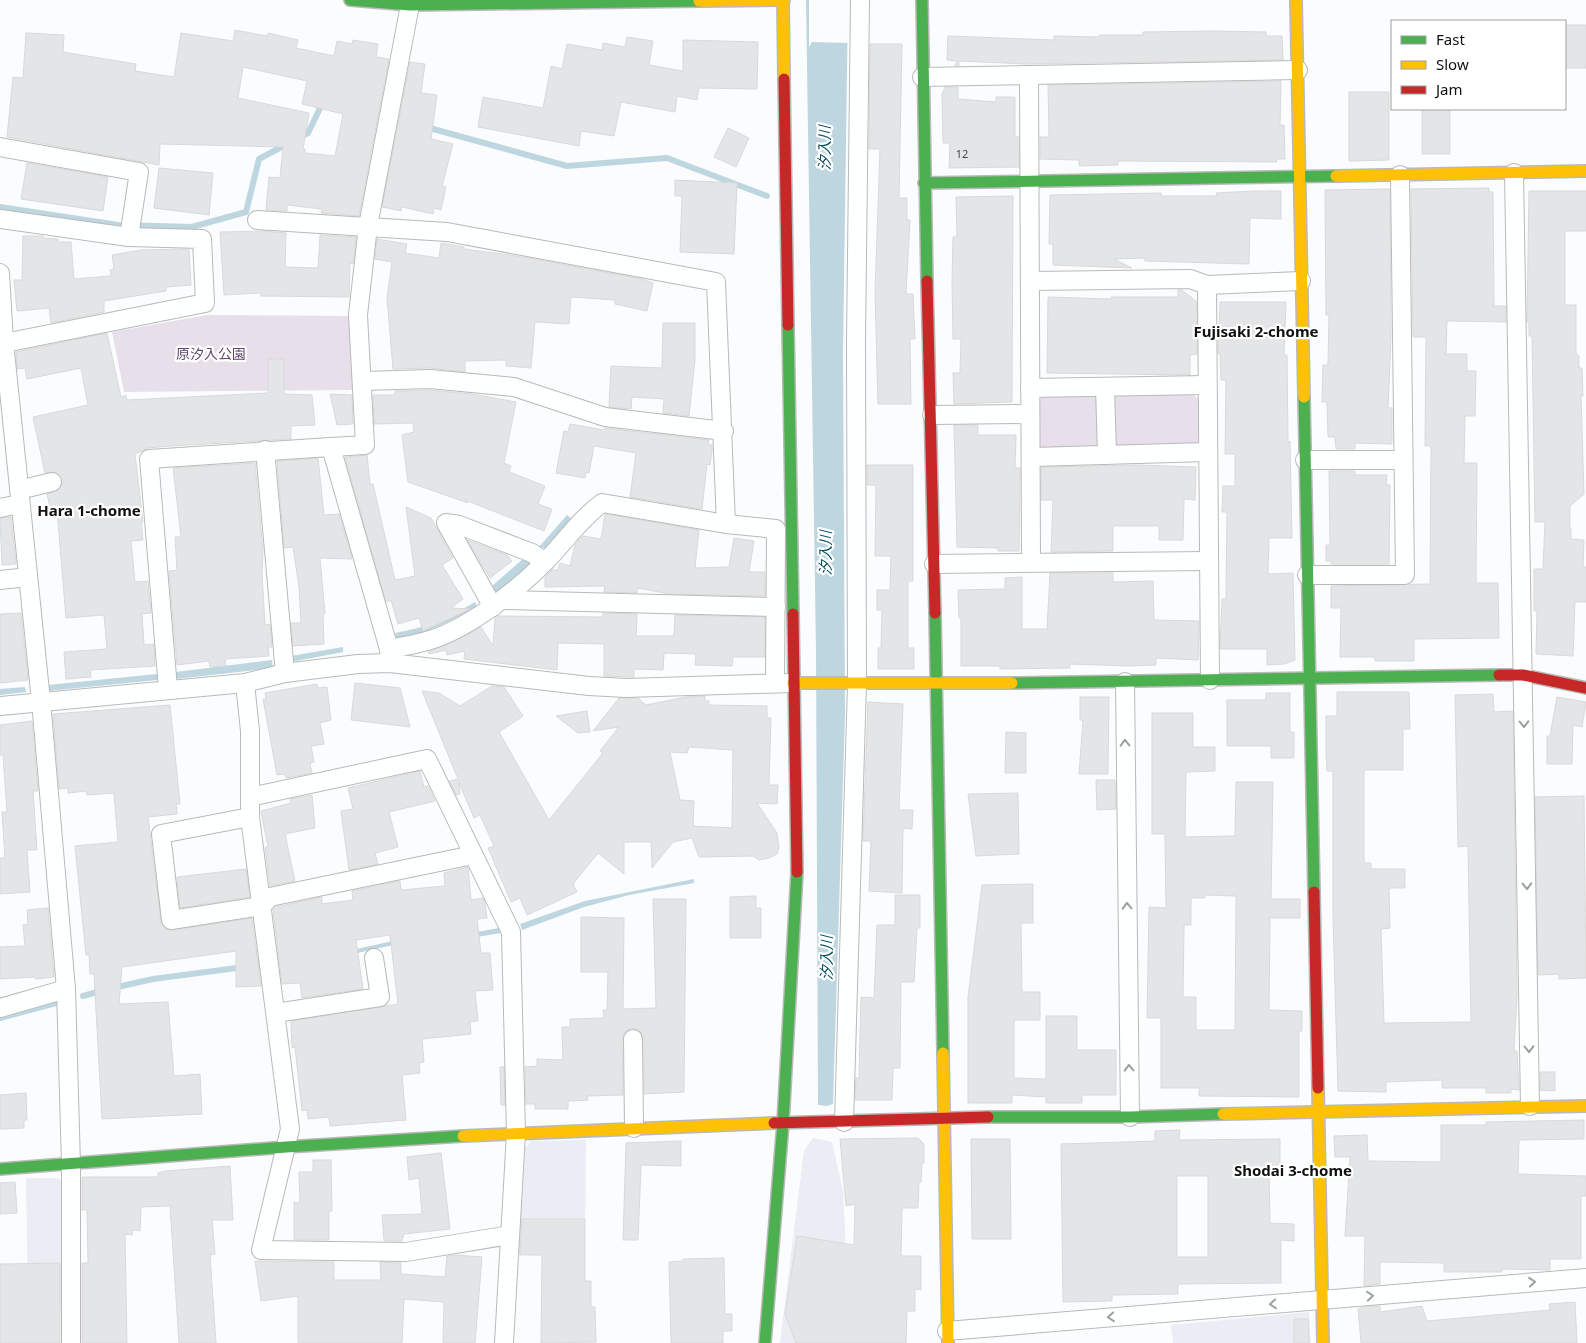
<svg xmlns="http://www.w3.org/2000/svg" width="1586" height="1343" font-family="'Noto Sans','Noto Sans JP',sans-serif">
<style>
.built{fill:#eaedf3}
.green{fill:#e7e0eb}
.water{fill:#bdd6df}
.pier{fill:#fbfcfd}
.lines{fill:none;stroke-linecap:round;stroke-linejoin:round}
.stream{stroke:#bdd6df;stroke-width:6}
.building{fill:#e4e5e6;stroke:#d9d9da;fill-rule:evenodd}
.street-casing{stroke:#b9b9ba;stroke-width:20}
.fast-casing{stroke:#b9b9ba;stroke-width:14}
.slow-casing{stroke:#b9b9ba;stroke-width:14}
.jam-casing{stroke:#b9b9ba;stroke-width:14}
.street{stroke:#feffff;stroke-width:18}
.fast{stroke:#4caf50;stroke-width:11}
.slow{stroke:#ffc107;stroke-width:11}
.jam{stroke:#c62828;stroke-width:11}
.oneway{stroke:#9e9fa0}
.labels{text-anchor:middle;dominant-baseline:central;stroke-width:4.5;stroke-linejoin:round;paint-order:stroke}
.number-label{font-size:11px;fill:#464848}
.park-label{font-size:14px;fill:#61466e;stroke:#fff}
.water-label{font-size:15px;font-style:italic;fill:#044f62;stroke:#fff}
.neighbourhood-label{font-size:15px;font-weight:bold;fill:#0f1011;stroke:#fff}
</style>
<rect width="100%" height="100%" fill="#fbfcfd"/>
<g class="built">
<path d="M813,1138L832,1142L843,1191L851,1343H780L804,1151Z"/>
<path d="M586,1140L585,1255H518L524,1149L531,1141Z"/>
<path d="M26,1178H56L62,1181L64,1308L28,1309Z"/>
<path d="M1309,1312L1311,1343H1173L1171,1325Z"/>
</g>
<g class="green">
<path d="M207,315L352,316V390L124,392L112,332Z"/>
<path d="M1189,393L1198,398L1199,441L1193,449L1043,452L1037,448L1038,401L1045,394Z"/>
</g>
<g class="water">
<path d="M806,0H848L843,353L845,714L833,1104L827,1106L818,1105L816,650Z"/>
<path d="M567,515L572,519L545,548L539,547Z"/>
<path d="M524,558L531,564L495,595L492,586Z"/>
<path d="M475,602L477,606C451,622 426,632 397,641L395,633C425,628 449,617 475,602Z"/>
<path d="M343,647V652L291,662V656Z"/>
<path d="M272,660L273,668L176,679V672Z"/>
<path d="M157,674V680L48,691V685Z"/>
<path d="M25,687L26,692L0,695V689Z"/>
<path d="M694,879V883L629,895L584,907L522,930L520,924L585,901Z"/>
<path d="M499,928L501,933L439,943H402L344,956L343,952L402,939H439Z"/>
</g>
<path class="pier" d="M809,0H851L849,43L812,42L809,47Z"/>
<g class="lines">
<g class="stream">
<path d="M426,127L567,166L667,158L767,196"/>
<path d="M298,138L308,133L323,102"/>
<path d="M0,207L118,225L192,227L246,212L259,159L287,144"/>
<path d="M113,988L153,979L260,965"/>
<path d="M83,996L101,991"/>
<path d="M0,1018L56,1003"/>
</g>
</g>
<g class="building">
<rect x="1565" y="25" width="21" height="43"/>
<path d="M235,30L267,36L268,33L298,40L296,48L334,56L337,41L352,44L353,40L378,44L376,57L389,59L359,216L321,213L322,209L287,205V211L266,210L269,177L280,178L283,147L160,144L159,165L7,137L13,77L23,78L26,33L64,35L63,52L136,64L135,71L174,77L181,33L233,41ZM243,67L307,81L302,104L343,114L335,156L305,153V149H303L309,113L238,98Z"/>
<path d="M1213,31L1266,32V36H1282L1283,60L1025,64L959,61V66H955L957,61L947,60L948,36L1054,40V36L1099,37V35H1143V32Z"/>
<path d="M627,37L653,41L649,65L683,71V40L758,42L757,89L699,88L697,100L677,96L675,112L621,102L614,136L581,131L579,146L478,127L483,97L543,108L551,66L562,69L567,44L602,50L603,43L625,47Z"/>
<path d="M870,44H902L899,198H907V220H910L906,294H913L915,339H910L911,404H878L875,292L880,149H869Z"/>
<path d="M410,62L425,64L421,93L437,95L431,139L453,144L442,186L446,187L441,210L434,208L433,214L402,207L401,211L382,207Z"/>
<path d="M1281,81L1280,125H1284L1285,159H1276L1277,162L1118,161V165L1079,166V160L1040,159V137H1049L1048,85Z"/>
<path d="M945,87H958V99L996,102V97H1015V137H1019V167L949,168L950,143H943L942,94Z"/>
<path d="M1349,92H1389V160L1349,161Z"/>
<rect x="1422" y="109" width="28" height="45"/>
<path d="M728,128L749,138L736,167L714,157Z"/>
<path d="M27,163L108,177L103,211L21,199Z"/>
<path d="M159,168L213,173L209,215L154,208Z"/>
<path d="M675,180L737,183L734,254L680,252L682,196H675Z"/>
<path d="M1489,188V192H1493L1494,306H1506V322L1447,321L1446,354H1467V371H1476L1475,416H1465L1464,463H1477L1476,583H1498L1499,638L1414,639V661H1375V657H1340L1341,608H1331V586L1430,584L1431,446H1425L1426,337H1413L1411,189Z"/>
<path d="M1390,189L1391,337L1388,408H1392V444L1355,443V449H1336L1335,437H1328L1327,402H1322L1323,365H1328L1329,315H1326L1325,190Z"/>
<path d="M1253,191H1281V219L1250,218L1249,264L1145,261V258L1114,259L1132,268L1053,265V244H1049L1050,195L1161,193V196H1217L1216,193Z"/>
<path d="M1529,191H1586V231H1565V305H1576V353L1579,356V368H1582L1583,396H1581L1584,494L1570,506V529H1571V539L1584,540L1583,567H1586V602H1575L1573,656L1536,654L1537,611H1534V569H1543L1545,522H1535L1532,336H1529V322H1527Z"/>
<path d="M1013,196L1012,402L954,404L953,373H960L961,339H953L952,282L953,237H957L956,197Z"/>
<path d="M264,231L286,233L285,267L318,268L320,235L356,237L353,264L350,263L349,297L261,296V293L224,295L220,232Z"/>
<path d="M23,236H43V238L58,239V242H71L74,279L111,276L110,270L114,269L112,255L141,250L189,249L191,285L166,287V291L104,301V312L51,323L49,308L17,311L14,280H22Z"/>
<path d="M377,239L407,244L405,253L439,258L441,243L464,247V249L517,256L642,279L653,283L647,311L615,304V300L571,297L569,324L535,322L531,368L506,366V360L465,361V372L430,368L393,369L387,298L392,262L375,259Z"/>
<path d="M1178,290H1182L1197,302V354L1190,355V375L1047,373L1048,297L1111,299V297H1178Z"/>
<path d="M1220,302H1286L1284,355H1287L1288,442L1290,441L1292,538H1269L1268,574L1293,573L1295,660L1284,664L1267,665V649H1220L1222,599H1226L1227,512H1222L1223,486H1235V454H1225L1226,380H1221L1220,354H1218Z"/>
<path d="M663,323H695V359L689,416L663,413L664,399L632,397L631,409L609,407L611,366L662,368Z"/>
<path d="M107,333L121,397L126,395L127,400L268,393V359H284V394L312,395L315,425L291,426V439L171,446L148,448L135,454L143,522H141L143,540L131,541L135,582L148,581L151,613L142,614L144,645L154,644L155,666L90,670L91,677L66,679L64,652L107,649L104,615L66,618L57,510L51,511L47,494L59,490L62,480L55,472L45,473L33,417L88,405L81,368L27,379L25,368L17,369L16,352Z"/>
<path d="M430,390L472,394L516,402L504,463L511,466L509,472L545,486L538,504L552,509L544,531L465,500L468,503L408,482L402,435L414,432L413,423L374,424L373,395H395V391Z"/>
<path d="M330,394L352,395L353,424L337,425Z"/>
<path d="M570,424L604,430L605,428L709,440L708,444L712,445V451L710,465L707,464L702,509L630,497L636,453L594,446L589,473L586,472L585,478L556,473L564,431L568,432Z"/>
<path d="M954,425H978V435H1016L1015,468H1020L1019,551H998V548L957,547Z"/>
<path d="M367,455L370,484H373L395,580L415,576L406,507L431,518L436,527L453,558L442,565L463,599L451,608L470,609L466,611L423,631L419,618L398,624L391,600L386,602L345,457Z"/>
<path d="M318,458L324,515L339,514L352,559L320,558L325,614L323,615L324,644L293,646L291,623H301L299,587L293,547L284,548L277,461Z"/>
<path d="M255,463L263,551L262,574L265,625L270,624L272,647H268L269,656L225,659L226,666L210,667L209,661L177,665L169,571L177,570L175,537H181L173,468Z"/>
<path d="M867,465H913V581H908V648H914V669H878V648H881L882,610H877V590H890L891,556H875L876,485H867Z"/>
<path d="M1138,465L1196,467L1195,500L1184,499L1183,540H1159V526H1113V551L1051,552L1053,500H1041V467Z"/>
<path d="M1329,471H1355V475H1387L1386,485H1390L1389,564H1331V561H1326V545H1330Z"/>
<path d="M605,514L699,530L695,568L729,567L734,538L754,541L749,572H765V596L669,594L638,588L637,593L604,592L605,586L545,587V577L552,570H558L560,563L570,566L575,545L583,536L601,539Z"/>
<path d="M11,517L16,564L2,565L0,518Z"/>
<path d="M467,540L507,555L512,561L490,578Z"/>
<path d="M1050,573H1113V582L1153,581L1154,620L1199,621L1198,660L1156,658V665L1128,666L1070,664V668L1000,669V666H961V618H959L958,590L1005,589V578L1022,577V629H1047Z"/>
<path d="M21,613L28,680L0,683V614Z"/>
<path d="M603,613L637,614L636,636H674L675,615L765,617V657H733L732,666L695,665L696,654L664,653L663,670L634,669V677H626L604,676V644L558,643L557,670L464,659L465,651L447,655L446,650L429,654L428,652L459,639L481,627L493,646L495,618L499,616L603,617Z"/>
<path d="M355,683L400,688L410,727L351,720Z"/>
<path d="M317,684L318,688L327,687L331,720L320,723L324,744L311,746L314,762L310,763L312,773L286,778L285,774L277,775L263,699H266L265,693Z"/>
<path d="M492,686L504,687L523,716L499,732L549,820L603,753L600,751L619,727L593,731L619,698H638L646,705L686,697L705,696V701H709V705L767,706V718H771L769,785H778L777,804L757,803L777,833L779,848L777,854L769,858L759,860L753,856L699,857L692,838L673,842L652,868L651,842H624V874L598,853L573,884L577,892L527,915L520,898L511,902L488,848L494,846L480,815L474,818L459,783L460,794L456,795L449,781L458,779L422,691L439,693L460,706ZM689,747L733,750L732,828L693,826L694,801L680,800L670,752L687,753Z"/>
<path d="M1337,692H1409L1410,729H1403V770H1364V863H1371V869H1405V888H1389L1390,928L1381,929L1384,1023L1471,1022L1468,846L1458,847L1455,695L1493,694L1494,712L1513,711L1517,995L1514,1051H1517L1519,1090L1511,1089V1093H1486V1088H1442V1080L1386,1082V1092L1338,1091L1333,918V771H1327L1326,755V716H1337Z"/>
<path d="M1266,693H1290V732H1294V758H1271V746H1227V700H1266Z"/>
<path d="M1080,697H1109L1108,774H1079L1083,720H1080Z"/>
<path d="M1557,697L1586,702L1582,727L1573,725L1572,764H1547V736H1550Z"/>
<path d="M868,702L903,704L899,810H913L912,829L903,828L902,893L869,891L871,841H863Z"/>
<path d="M170,705L180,804H176L177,814L148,817L161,922L167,930H173L252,918L261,986L236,987V951L122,967L119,1004L168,1002L174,1076L200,1074L202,1114L102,1119L94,974H90L89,955H86L75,846L118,842L114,793L87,795L86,791L68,793V788L59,789L53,714Z"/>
<path d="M587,711L590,732L578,733L556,716Z"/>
<path d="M1152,713H1193V747H1215V771L1186,772L1185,837L1235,836L1236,782H1273L1271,899H1300V918H1270L1269,1010L1302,1011V1031H1299V1097L1199,1096V1088H1161V1018H1147L1149,907L1166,908L1165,834H1152ZM1205,895L1236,896L1235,1030H1196V997H1183L1184,925H1191V898H1205Z"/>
<path d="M32,721L38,791H33L37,850H27L30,892L0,894V858H5L2,812H7L3,755H0V725Z"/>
<path d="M1006,732L1026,733V773H1005Z"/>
<path d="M420,771L424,787L428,786L435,801L389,812L398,847L375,853L378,864L349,870L341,811L353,809L348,788Z"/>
<path d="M1096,780H1115L1116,809L1097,810Z"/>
<path d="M1018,793L1019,854L976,856L968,794Z"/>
<path d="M312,795L315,828L285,834L295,881L270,886L265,847H268L261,811L291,803L290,799Z"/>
<path d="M1584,796L1586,978L1559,979V974L1538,975L1535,797Z"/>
<path d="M468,867L471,900L483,898L485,903L487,918L477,919L481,953H490L493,990L475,991L478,1021L470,1022L471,1034L422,1039L424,1062L419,1063L420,1073L402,1075L406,1120L330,1126L329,1117L308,1119L307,1110L302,1111L295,1047L292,1048L291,1021L398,1004L390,935L356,940L363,989L302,998L300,983L282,984L273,910L276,907L322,897V904L353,900L352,891L400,881L401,890L445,886L444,873Z"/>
<path d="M246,869L250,897L180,908L177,877Z"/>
<path d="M1033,884V923H1021L1022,992H1040V1020H1014V1078L1046,1079V1016H1077V1050H1116V1095H1082V1103H1046V1097L1012,1095V1103H968V997L982,885Z"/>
<path d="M895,895H920V928H917L914,982H901L900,1068H893L892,1100H855L856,1078H859L861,997L874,998L877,925H895Z"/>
<path d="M756,896V908H761V938H730V897Z"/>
<path d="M653,899H686L684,1092L644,1094V1038L639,1030L632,1028L627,1030L622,1039L623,1095L587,1096L588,1100L568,1101V1109H535V1104H526L525,1067L537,1066V1059L563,1060L562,1027H570V1019L604,1018L603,1010H607L608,972H581V917L624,918L623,1009L656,1008Z"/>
<path d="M48,908L54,977L36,979L35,977L0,979V947L25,946L23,925L28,924L27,910Z"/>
<path d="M500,1067H504L505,1105H501Z"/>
<path d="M1540,1072H1555V1091L1540,1090Z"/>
<path d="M26,1093L27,1120H24V1128L0,1129V1095Z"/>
<path d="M1584,1120V1139L1519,1140L1518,1174L1586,1176V1196H1581V1259H1550V1270L1502,1269V1272H1444V1263L1380,1262V1284L1364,1286L1365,1236H1345L1350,1157H1335L1334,1136L1367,1135L1368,1161L1441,1162V1125H1486V1122Z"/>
<path d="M1180,1130L1179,1140L1280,1139V1175H1269L1270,1223L1294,1224V1241L1281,1240V1283L1178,1284V1294L1112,1295V1301L1063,1302L1061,1144L1155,1141V1131ZM1177,1176H1208V1257H1177Z"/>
<path d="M918,1138L924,1144V1163H922L921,1182H919L918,1208H902L901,1256H921V1290L915,1289V1311H907L906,1343H796L785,1314L797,1236L854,1245L855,1204L846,1206L840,1139Z"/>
<path d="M971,1139H1010L1011,1239H972Z"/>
<path d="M681,1141V1166L641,1165L638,1240H623L626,1143Z"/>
<path d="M441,1153L450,1229L404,1234L402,1241H384L382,1215L422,1214L419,1178L409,1180L407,1157Z"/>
<path d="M313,1160H331L332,1211H329V1240H294V1202L300,1203L299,1172H313Z"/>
<path d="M230,1166L233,1220H212L215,1254L210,1255L216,1343H179L170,1206L141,1207L140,1231L133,1230L132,1235L125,1234L127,1343H82V1263H88L87,1210H82V1177H158V1173L165,1171Z"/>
<path d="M15,1182L17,1213L0,1214V1183Z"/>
<path d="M522,1219H585V1281H591V1307H595L596,1342L541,1343L542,1255H520Z"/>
<path d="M456,1255L482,1257L475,1343H443L444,1302L404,1299L402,1343H298V1296L261,1301L255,1261L334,1262V1280H381L380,1262L401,1263V1274L445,1277L447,1256Z"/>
<path d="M724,1258L725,1314H732V1331H723V1343H671L669,1262L683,1261V1259Z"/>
<path d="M60,1263V1343H0V1264Z"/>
<path d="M1575,1302L1577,1343H1361L1358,1309L1364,1307L1380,1306V1312L1422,1306L1427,1321L1550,1310L1549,1304Z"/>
<path d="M1294,1319H1308L1309,1343H1294Z"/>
</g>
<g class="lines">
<defs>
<g id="street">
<path d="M1029,75L1031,561"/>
<path d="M922,77L1298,70"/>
<path d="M0,147L139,172L129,237"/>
<path d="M1514,173L1530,1106"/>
<path d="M0,219L129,237L202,239L205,303L0,344"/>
<path d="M257,220L447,232L716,282L726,524L602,503C579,520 564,543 544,563C514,593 464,632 423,642C412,645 400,647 389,649"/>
<path d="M0,273L4,342L41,701L66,989L71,1165V1343"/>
<path d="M1030,281L1190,279L1207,285L1301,281"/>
<path d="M1207,285L1210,680"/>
<path d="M363,381L430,379L514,387L605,417L724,431"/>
<path d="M1105,387L1107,455"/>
<path d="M1030,388L1206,385"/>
<path d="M932,415L1030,414"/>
<path d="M331,447L365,445L358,315L368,226L410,5"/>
<path d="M265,450L285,673"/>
<path d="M1032,457L1208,452"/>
<path d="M1305,460H1403"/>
<path d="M19,490L52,482"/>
<path d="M0,508L20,504"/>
<path d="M726,524L776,529L775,683"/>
<path d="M934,564L1208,561"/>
<path d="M1307,575H1405L1400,175"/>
<path d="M0,580L28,577"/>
<path d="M505,600L776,607"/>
<path d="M493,607L446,523L459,525L532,553L545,562"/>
<path d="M1125,682L1130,1117"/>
<path d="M245,683L250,731V797L427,759L511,932L516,1133L504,1343"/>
<path d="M168,689L149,459L331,447L389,649L390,661"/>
<path d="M0,706L245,683L285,673L358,664L390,663L589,686L626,688L793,683"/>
<path d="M250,797V817L290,1129L261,1250L406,1252L510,1235"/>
<path d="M250,817L161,834L171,920L262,906L270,897L473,855"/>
<path d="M0,1008L66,989"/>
<path d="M276,1013L380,997L374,958"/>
<path d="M633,1039L634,1128"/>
<path d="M844,1122L857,684L856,341L860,0"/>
<path d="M947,1331L1586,1278"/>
</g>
<g id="fast">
<path d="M350,0L410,5L699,1"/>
<path d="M922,0L927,281"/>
<path d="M924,183L1336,176"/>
<path d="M788,325L793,614"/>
<path d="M1304,397L1314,892"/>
<path d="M935,613L943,1053"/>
<path d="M1012,683L1499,675"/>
<path d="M988,1117H1130L1223,1114"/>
<path d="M0,1169L286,1147L463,1136"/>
<path d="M765,1343L783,1123L797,872"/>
</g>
<g id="slow">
<path d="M783,0L784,79"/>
<path d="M1296,0L1304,397"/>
<path d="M699,1L784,0"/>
<path d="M1336,176L1586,171"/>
<path d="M793,683H1012"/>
<path d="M943,1053L948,1343"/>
<path d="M1318,1088L1323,1343"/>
<path d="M1223,1114L1586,1106"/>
<path d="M463,1136L774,1123"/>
</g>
<g id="jam">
<path d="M784,79L788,325"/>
<path d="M927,281L935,613"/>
<path d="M793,614L797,872"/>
<path d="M1499,675H1523L1586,688"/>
<path d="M1314,892L1318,1088"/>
<path d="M774,1123L988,1117"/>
</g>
</defs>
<use href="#street" class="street-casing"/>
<use href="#fast" class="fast-casing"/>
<use href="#slow" class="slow-casing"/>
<use href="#jam" class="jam-casing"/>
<use href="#street" class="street"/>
<use href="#fast" class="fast"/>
<use href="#slow" class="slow"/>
<use href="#jam" class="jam"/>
</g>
<defs><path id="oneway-chevron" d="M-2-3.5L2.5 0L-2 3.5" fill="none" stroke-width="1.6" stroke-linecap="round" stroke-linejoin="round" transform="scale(1.25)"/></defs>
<g class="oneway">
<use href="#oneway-chevron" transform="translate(1524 724) rotate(89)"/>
<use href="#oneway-chevron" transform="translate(1125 743) rotate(-91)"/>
<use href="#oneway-chevron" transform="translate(1527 886) rotate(89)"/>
<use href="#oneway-chevron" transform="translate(1127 906) rotate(-91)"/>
<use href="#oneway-chevron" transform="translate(1529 1049) rotate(89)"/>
<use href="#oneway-chevron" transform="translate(1129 1068) rotate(-91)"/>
<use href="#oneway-chevron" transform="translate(1532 1282) rotate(-5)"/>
<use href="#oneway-chevron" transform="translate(1370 1296) rotate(-5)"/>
<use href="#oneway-chevron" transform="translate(1273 1304) rotate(175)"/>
<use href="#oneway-chevron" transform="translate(1111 1317) rotate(175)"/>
</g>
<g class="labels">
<g class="number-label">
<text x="962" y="153">12</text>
</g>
<g class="park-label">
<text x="211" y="353">原汐入公園</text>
</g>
<g class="water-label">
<text transform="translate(824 148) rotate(-90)">汐入川</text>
<text transform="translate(825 553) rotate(-90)">汐入川</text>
<text transform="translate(826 958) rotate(-90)">汐入川</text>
</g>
<g class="neighbourhood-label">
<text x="1256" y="331">Fujisaki 2-chome</text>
<text x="89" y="510">Hara 1-chome</text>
<text x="1293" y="1170">Shodai 3-chome</text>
</g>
</g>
<rect x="1391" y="20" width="175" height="90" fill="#ffffff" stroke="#9f9fa0"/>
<rect x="1401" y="36" width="25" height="8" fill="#4caf50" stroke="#9f9fa0"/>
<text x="1436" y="45" font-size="15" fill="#0f1011">Fast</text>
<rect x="1401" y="61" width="25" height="8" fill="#ffc107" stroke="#9f9fa0"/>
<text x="1436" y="70" font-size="15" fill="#0f1011">Slow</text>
<rect x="1401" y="86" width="25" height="8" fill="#c62828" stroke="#9f9fa0"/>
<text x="1436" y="95" font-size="15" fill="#0f1011">Jam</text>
</svg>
